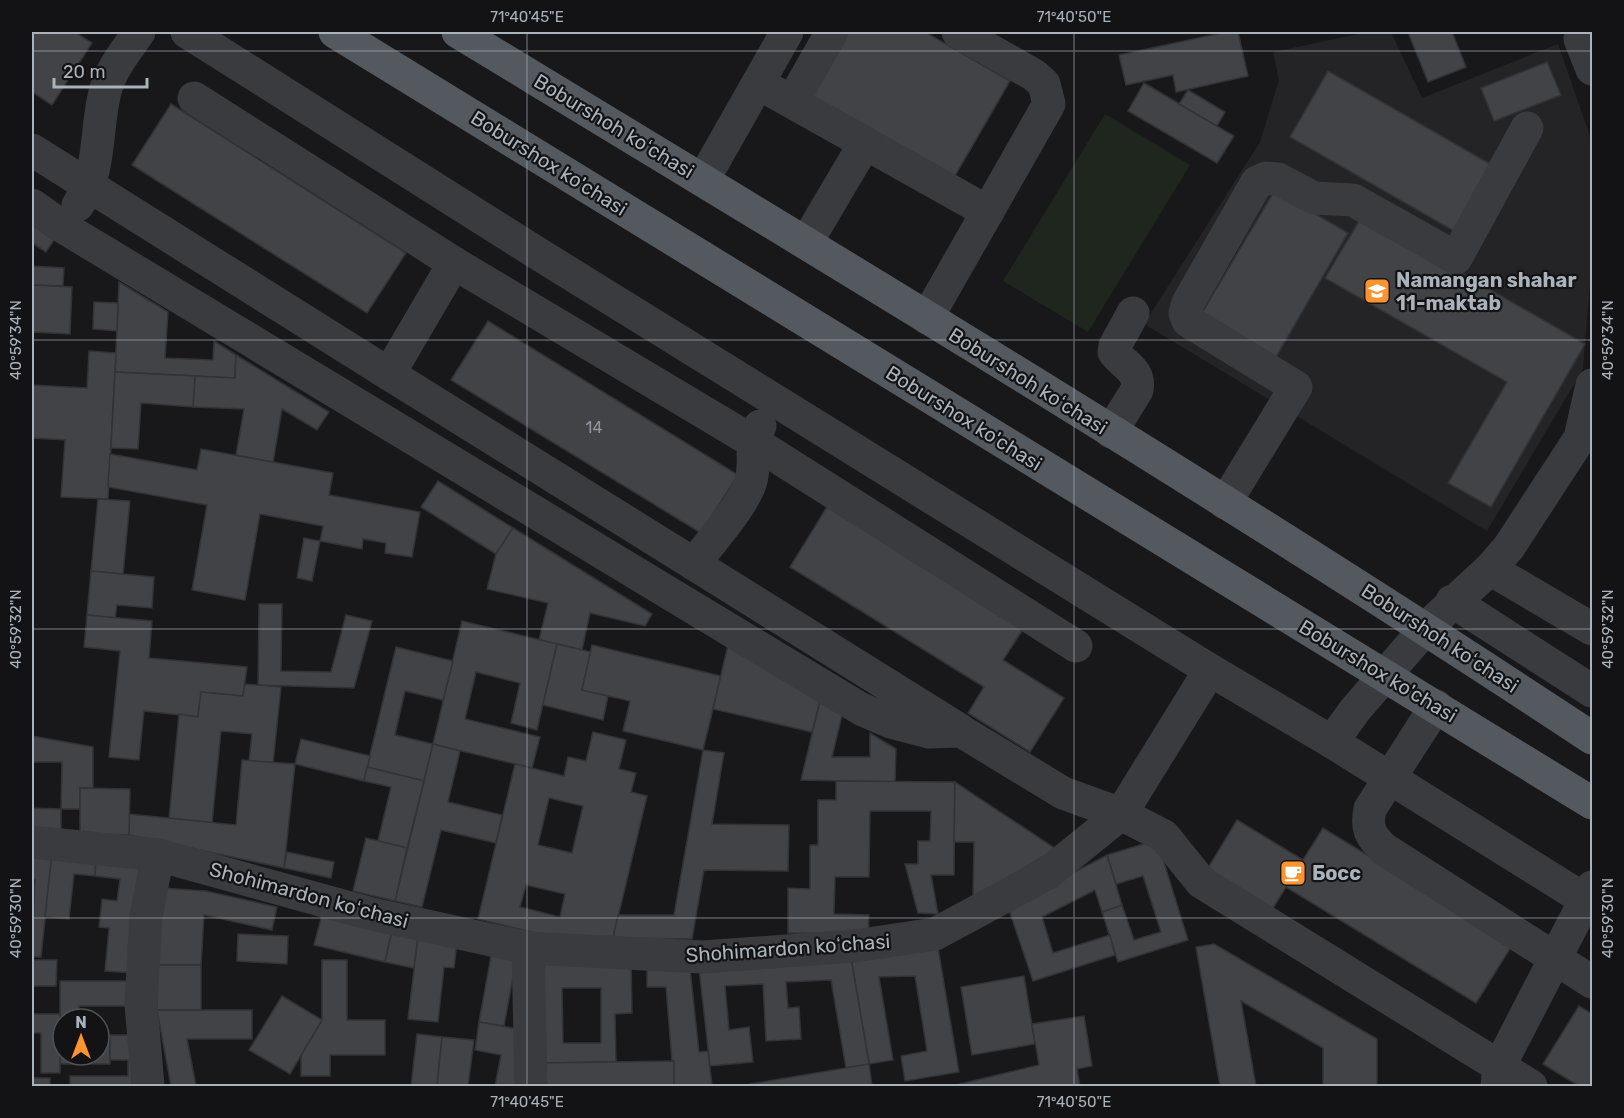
<svg xmlns="http://www.w3.org/2000/svg" width="1624" height="1118" font-family="Rubik,sans-serif">
<style>
.built{fill:#242427}
.green{fill:#1e261d}
.building{fill:#424347;stroke:#323336;stroke-width:1.5;fill-rule:evenodd}
.lines{fill:none;stroke-linecap:round;stroke-linejoin:round}
.minor{stroke:#393b3f;stroke-width:33}
.major{stroke:#54585f;stroke-width:33}
.ticks{fill:none;stroke:#aab2bb;stroke-width:1.5;stroke-opacity:0.45}
.labels{text-anchor:middle;dominant-baseline:central;stroke-width:4.5;stroke-linejoin:round;paint-order:stroke}
.number-label{font-size:16px;fill:#90969e}
.street-label{font-size:20px;fill:#aab2bb;stroke:#131315}
.poi-label{font-size:20px;font-weight:bold;fill:#aab2bb;stroke:#131315;text-anchor:start}
.neatline{fill:none;stroke:#aab2bb;stroke-width:2}
.ticks-label{font-size:15px;text-anchor:middle;fill:#aab2bb}
</style>
<rect width="100%" height="100%" fill="#18181a"/>
<path class="built" d="M1368,32H1391L1422,98L1558,44L1592,142V259L1583,369L1487,531L1144,324L1260,142L1279,80L1273,52Z"/>
<path class="green" d="M1105,114L1190,165L1088,332L1003,281Z"/>
<g class="building">
<path d="M32,32H75L92,43L52,105L32,92Z"/>
<path d="M848,32H925L1010,81L952,181L809,98Z"/>
<path d="M1226,32H1238L1248,76L1176,92L1173,75L1126,85L1119,55Z"/>
<path d="M1408,32H1452L1466,67L1428,82Z"/>
<path d="M1547,62L1561,95L1494,121L1481,88Z"/>
<path d="M1328,71L1492,165L1454,231L1290,137Z"/>
<path d="M1144,83L1234,136L1217,163L1128,111Z"/>
<path d="M1188,90L1225,112L1217,126L1179,104Z"/>
<path d="M171,104L406,253L367,313L132,165Z"/>
<path d="M1275,190L1348,233L1276,357L1202,313Z"/>
<path d="M1362,216L1585,344L1491,507L1448,483L1507,382L1325,278Z"/>
<path d="M32,225L54,240L46,252L32,243Z"/>
<path d="M32,266L64,268L63,286L32,285Z"/>
<path d="M119,282L168,312L165,358L213,360L214,341L236,355L235,378L115,372Z"/>
<path d="M32,285L72,287L70,334L32,332Z"/>
<path d="M94,302L118,303L117,331L93,329Z"/>
<path d="M488,321L738,475L701,533L451,380Z"/>
<path d="M89,351L116,353L108,499L61,497L65,440L32,438V385L87,388Z"/>
<path d="M236,355L329,412L317,430L282,409L273,462L236,455L244,409L193,407L195,376L235,378Z"/>
<path d="M115,372L195,376L193,407L141,403L138,449L111,448Z"/>
<path d="M201,449L333,473L329,495L420,512L412,557L385,553L386,543L363,539L362,549L320,541L323,526L260,514L245,600L192,590L207,505L108,487L110,454L197,470Z"/>
<path d="M438,481L513,528L496,554L421,507Z"/>
<path d="M98,499L130,501L123,574L91,571Z"/>
<path d="M827,507L1023,629L1003,660L1064,698L1030,752L968,713L984,687L790,567Z"/>
<path d="M513,528L652,614L645,626L590,613L582,650L539,640L548,603L487,589L496,554Z"/>
<path d="M304,538L320,541L312,581L297,578Z"/>
<path d="M91,571L154,577L152,608L117,605L115,618L87,615Z"/>
<path d="M259,604H282L281,671L331,672L346,615L372,621L354,688L258,685Z"/>
<path d="M87,615L152,621L149,658L247,667L243,696L201,692L198,717L144,711L139,760L109,757L120,651L84,647Z"/>
<path d="M462,621L557,644L537,730L511,723L520,683L476,672L465,719L540,737L532,768L433,744Z"/>
<path d="M557,644L591,652L582,690L608,696L603,720L543,705Z"/>
<path d="M592,645L721,676L703,750L623,731L630,701L582,690Z"/>
<path d="M728,645L820,701L812,732L713,709Z"/>
<path d="M396,647L453,661L443,700L405,691L395,735L433,744L424,781L367,767Z"/>
<path d="M245,684L281,687L273,763L249,761L252,734L221,731L212,823L169,818L179,714L198,717L201,692L243,696Z"/>
<path d="M820,701L842,715L832,757H870V733L896,749L895,782L801,780Z"/>
<path d="M593,732L626,740L619,769L636,773L631,792L647,796L613,938L573,942L478,919L515,764L564,776L568,757L586,761ZM549,798L583,806L572,853L538,845ZM526,885L565,894L560,917L520,907Z"/>
<path d="M32,736L93,747V788H80V809H61L62,762H32Z"/>
<path d="M301,739L370,756L364,781L295,764Z"/>
<path d="M433,744L460,751L448,802L502,815L496,843L441,830L422,907L395,901Z"/>
<path d="M703,750L724,753L712,824L789,825L788,871L704,870L692,939L613,938L618,915H674Z"/>
<path d="M242,760L295,764L284,868L129,835V814L236,825Z"/>
<path d="M367,767L424,781L407,848L378,841L391,787L364,781Z"/>
<path d="M836,781L955,782L954,875H931L938,914L918,913L905,864H918V841H930L931,811H870L869,877H835L834,914L869,915L868,934L788,933V888L810,889V845H818V800H836Z"/>
<path d="M955,782L1056,849L973,899L974,842H954Z"/>
<path d="M80,788L130,789L129,835L80,834Z"/>
<path d="M32,808L61,809V835L32,834Z"/>
<path d="M1237,820L1303,860L1323,828L1513,944L1476,1003L1286,887L1270,913L1205,873Z"/>
<path d="M366,838L407,848L395,901L353,891Z"/>
<path d="M1157,840L1188,940L1118,962L1102,912L1122,905L1134,940L1161,932L1143,876L1116,884L1107,855Z"/>
<path d="M32,852L52,854L41,957H32L35,880L32,879Z"/>
<path d="M287,852L334,862L331,878L284,868Z"/>
<path d="M52,854L96,858L95,876L74,874L69,919L45,917Z"/>
<path d="M1107,855L1122,905L1102,912L1095,890L1042,917L1053,953L1110,935L1115,955L1033,981L1008,907Z"/>
<path d="M96,858L144,863L133,973L105,971L109,928L99,927L102,899L117,901L120,879L95,876Z"/>
<path d="M162,888L206,891L277,907L272,930L204,915L201,965H157Z"/>
<path d="M322,915L392,931L385,962L314,945Z"/>
<path d="M392,931L418,937L414,968L385,962Z"/>
<path d="M238,934L288,936L287,964L237,961Z"/>
<path d="M418,937L457,941L454,968L444,967L438,1022L408,1019Z"/>
<path d="M1214,944L1377,1039V1086H1323V1048L1241,1001L1256,1086H1220L1196,947Z"/>
<path d="M938,948L959,1072L905,1081L901,1056L927,1051L915,976L879,977L893,1060L869,1064L850,952Z"/>
<path d="M850,952L869,1064L846,1068L831,980L786,982L788,1008L799,1007L801,1039L766,1041L763,984L725,986L729,1030L749,1027L753,1062L710,1066L698,960Z"/>
<path d="M491,956L516,960L504,1026L479,1022Z"/>
<path d="M631,959L632,1013L615,1014L616,1062L543,1063L542,960ZM562,988H601V1043H563Z"/>
<path d="M689,959L699,1052L708,1051L712,1086H674L666,987H647V960Z"/>
<path d="M32,960H57L56,986H32Z"/>
<path d="M322,960H347V1020H385V1055H330V1076H301V1055L322,1020Z"/>
<rect x="157" y="965" width="44" height="45"/>
<path d="M1024,976L1035,1044L972,1055L961,987Z"/>
<path d="M60,981H133V1006H79V1019H63V1055H99V1043H110V1064H60Z"/>
<path d="M282,996L322,1020L290,1074L249,1050Z"/>
<path d="M1579,1006L1592,1014V1086H1579L1543,1064Z"/>
<path d="M157,1010H252V1039H187L196,1086H171Z"/>
<path d="M32,1014H60V1073H41V1033H32Z"/>
<path d="M1084,1016L1092,1066L1077,1069L1080,1086H952L1039,1065L1032,1024Z"/>
<path d="M479,1022L529,1031L519,1086H495L501,1055L475,1050Z"/>
<path d="M417,1034L442,1037L437,1086H411Z"/>
<path d="M110,1035H141V1086H70V1076H128V1060H110Z"/>
<path d="M442,1037L474,1040L468,1086H437Z"/>
<path d="M674,1061V1086H543V1063Z"/>
<path d="M869,1064L872,1086H750V1084Z"/>
<rect x="32" y="1078" width="18" height="8"/>
</g>
<g class="lines">
<g class="minor">
<path d="M187,32L545,258L1210,670"/>
<path d="M1580,39L1592,69"/>
<path d="M758,83L988,212"/>
<path d="M194,98L454,263L752,441L1076,646"/>
<path d="M792,102L832,32"/>
<path d="M32,150L389,374"/>
<path d="M703,180L787,32"/>
<path d="M32,205L63,227L861,709L891,722L929,732L961,731L1063,793L1121,814L1164,836L1201,882L1531,1086"/>
<path d="M78,205C102,170 95,131 105,92C110,70 126,51 139,32"/>
<path d="M806,243L865,143"/>
<path d="M454,263L389,374L694,564C711,541 740,510 750,484C758,461 747,450 760,426"/>
<path d="M927,318L1049,104L1044,84L1034,75L958,32"/>
<path d="M1111,432L1137,390C1141,370 1124,366 1114,352L1115,346L1133,313"/>
<path d="M1225,503L1296,387L1188,321L1185,313L1188,303L1257,182L1266,178L1278,179L1314,198L1353,200L1456,258L1527,128"/>
<path d="M694,564L960,730"/>
<path d="M1490,569L1592,629"/>
<path d="M1452,601L1592,691"/>
<path d="M1436,706L1370,809C1366,828 1370,836 1384,849L1592,982"/>
<path d="M1332,742L1592,904"/>
<path d="M32,842L158,855"/>
<path d="M528,948L531,1086"/>
<path d="M148,1086L141,1004L146,916L158,855L368,913L528,948L703,957L855,946L935,934L1048,873L1121,814L1210,670L1332,742L1355,710L1426,628L1490,569L1509,547L1580,438L1592,385"/>
<path d="M1497,1086L1499,1067L1592,887"/>
</g>
<g class="major">
<path d="M335,32L1592,803"/>
<path d="M458,32C839,263 1221,493 1592,738"/>
</g>
</g>
<path class="ticks" d="M527,32V1086M1074,32V1086M32,51H1592M32,340H1592M32,629H1592M32,918H1592"/>
<defs>
<symbol id="school-square" viewBox="-11 -11 22 22"><rect x="-9" y="-9" width="18" height="18" rx="4" fill="#fb932f" stroke="#131315"/><path d="M0-5L7-2L0 1L-7-2ZM-4 1L0 2.5L4 1V4Q0 6-4 4Z" fill="#fff"/></symbol>
<symbol id="cafe-square" viewBox="-11 -11 22 22"><rect x="-9" y="-9" width="18" height="18" rx="4" fill="#fb932f" stroke="#131315"/><path d="M-5.5-4.5H6V0H3Q3 3.5 0 3.5H-2.5Q-5.5 3.5-5.5 0ZM3-3.2v2h1.7v-2ZM-6 4.5H4V6H-6Z" fill="#fff"/></symbol>
</defs>
<g fill-rule="evenodd">
<use href="#school-square" x="1362" y="276" width="30" height="30"/>
<use href="#cafe-square" x="1278" y="858" width="30" height="30"/>
</g>
<g class="labels">
<g class="number-label">
<text x="594" y="427">14</text>
</g>
<g class="street-label">
<text transform="translate(614 126) rotate(31)">Boburshoh koʻchasi</text>
<text transform="translate(549 163) rotate(32)">Boburshox ko'chasi</text>
<text transform="translate(1028 381) rotate(32)">Boburshoh koʻchasi</text>
<text transform="translate(964 418) rotate(32)">Boburshox ko'chasi</text>
<text transform="translate(1440 638) rotate(33)">Boburshoh koʻchasi</text>
<text transform="translate(1378 671) rotate(31)">Boburshox ko'chasi</text>
<text transform="translate(309 895) rotate(15)">Shohimardon koʻchasi</text>
<text transform="translate(788 948) rotate(-4)">Shohimardon koʻchasi</text>
</g>
<g class="poi-label">
<text x="1396" y="280">Namangan shahar<tspan x="1396" dy="23">11-maktab</tspan></text>
<text x="1312" y="873">Босс</text>
</g>
</g>
<rect width="1624" height="1118" fill="none" stroke="#131315" stroke-width="66"/>
<g transform="translate(81 1037)"><circle r="28" fill="#131315" stroke="#4f5357" stroke-width="1.5"/>
<path d="M0-4.5L10 22L0 15L-10 22Z" fill="#fb932f"/>
<text y="-9" font-size="16" font-weight="bold" text-anchor="middle" fill="#aab2bb">N</text>
</g>
<path d="M54 78v9h93v-9" fill="none" stroke="#aab2bb" stroke-width="3"/>
<text x="63" y="78" font-size="18" fill="#aab2bb" stroke="#131315" stroke-width="4.5" paint-order="stroke">20 m</text>
<rect x="33" y="33" width="1558" height="1052" class="neatline"/>
<g class="ticks-label">
<text x="527" y="22">71°40'45"E</text>
<text x="1074" y="22">71°40'50"E</text>
<text transform="translate(16 340) rotate(-90)" y="5">40°59'34"N</text>
<text transform="translate(1608 340) rotate(-90)" y="5">40°59'34"N</text>
<text transform="translate(16 629) rotate(-90)" y="5">40°59'32"N</text>
<text transform="translate(1608 629) rotate(-90)" y="5">40°59'32"N</text>
<text transform="translate(16 918) rotate(-90)" y="5">40°59'30"N</text>
<text transform="translate(1608 918) rotate(-90)" y="5">40°59'30"N</text>
<text x="527" y="1107">71°40'45"E</text>
<text x="1074" y="1107">71°40'50"E</text>
</g>
</svg>
